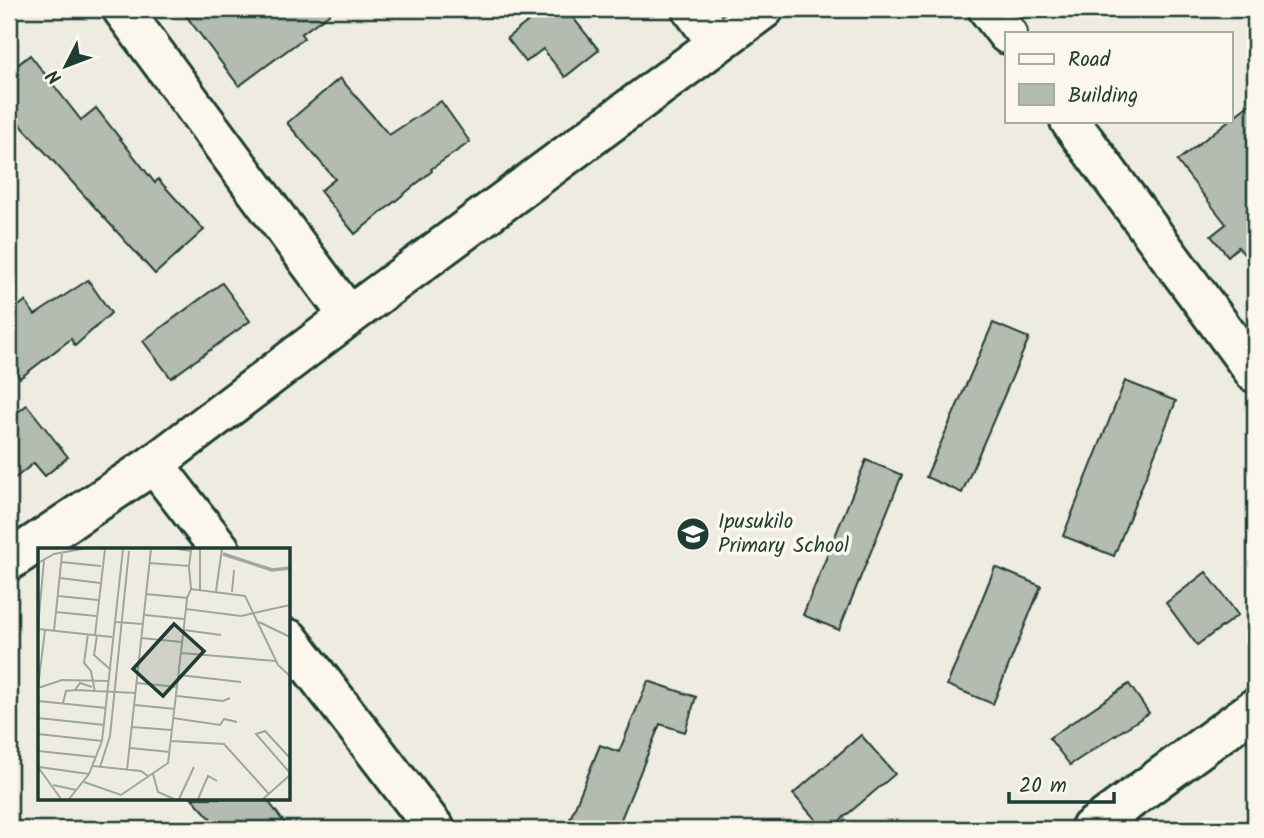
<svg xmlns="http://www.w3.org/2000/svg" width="1264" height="838" font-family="Kalam,sans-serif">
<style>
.building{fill:#b4bbb0;stroke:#1f3d34;stroke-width:2}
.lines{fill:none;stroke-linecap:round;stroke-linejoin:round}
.minor-casing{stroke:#1f3d34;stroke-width:44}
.minor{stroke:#fbf7ec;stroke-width:38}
.labels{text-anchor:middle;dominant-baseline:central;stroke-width:7;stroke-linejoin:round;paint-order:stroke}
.poi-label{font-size:21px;fill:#1f3d34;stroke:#fbf7ec;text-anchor:start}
.inset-river{fill:none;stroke:#9fa89f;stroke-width:3.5}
.inset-road{fill:none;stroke:#9ba69c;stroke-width:2}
.view{fill:#1f3d34;fill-opacity:0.15;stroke:#1f3d34;stroke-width:3.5}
.inset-edge{fill:none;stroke:#1f3d34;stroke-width:3.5}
</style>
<rect width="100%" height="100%" fill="#eeece1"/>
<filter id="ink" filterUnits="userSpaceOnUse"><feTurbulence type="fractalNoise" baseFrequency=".0143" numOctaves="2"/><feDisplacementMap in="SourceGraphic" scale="14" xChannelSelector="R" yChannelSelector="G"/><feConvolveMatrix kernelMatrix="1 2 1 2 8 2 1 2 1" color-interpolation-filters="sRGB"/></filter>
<g filter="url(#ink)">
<g class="building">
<path d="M181,9H336L301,34L304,38L239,86Z"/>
<path d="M544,9H566L599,50L565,77L543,49L526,62L507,38Z"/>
<path d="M30,55L81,120L96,108L155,183L158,179L204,230L155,274L9,112V72Z"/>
<path d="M340,78L389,135L441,101L470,142L431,169L432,171L355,234L320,191L335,179L287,123Z"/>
<path d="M1255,100V267L1238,247L1228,256L1211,236L1226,224L1177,161Z"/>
<path d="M88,280L111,313L75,346L71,339L20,378L9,363V314L25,301L35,315Z"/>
<path d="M222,283L250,321L171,378L143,341Z"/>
<path d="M993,323L1029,338L962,493L926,477Z"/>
<path d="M1125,381L1176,401L1114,556L1063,536Z"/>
<path d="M27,405L68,457L45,476L34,463L9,483V419Z"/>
<path d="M866,460L902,475L839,630L803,615Z"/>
<path d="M995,567L1041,586L993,704L947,685Z"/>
<path d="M1206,572L1238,615L1197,645L1166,603Z"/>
<path d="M648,681L696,697L685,732L660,724L617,829H566L600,745L619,752Z"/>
<path d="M1129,684L1149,713L1070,765L1049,738Z"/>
<path d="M861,735L895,774L830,829H824L793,794Z"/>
<path d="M192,798H266L289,829H220Z"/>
</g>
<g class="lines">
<defs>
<g id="minor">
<path d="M122,9L349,316"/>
<path d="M692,9L717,43"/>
<path d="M988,9L1007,34"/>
<path d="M1070,121L1255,373"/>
<path d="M154,464L220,549"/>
<path d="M9,561L154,464L349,316L764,9"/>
<path d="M289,639L435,829"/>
<path d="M1090,829L1255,708"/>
</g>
</defs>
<use href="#minor" class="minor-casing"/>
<use href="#minor" class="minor"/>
</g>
</g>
<defs>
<symbol id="school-disc" viewBox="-11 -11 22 22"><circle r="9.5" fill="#1f3d34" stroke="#fbf7ec"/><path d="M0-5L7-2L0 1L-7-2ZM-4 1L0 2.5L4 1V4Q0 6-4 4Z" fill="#fff"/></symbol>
</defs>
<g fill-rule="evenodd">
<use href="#school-disc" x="674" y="515" width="38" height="38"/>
</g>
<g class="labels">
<g class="poi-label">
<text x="718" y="522">Ipusukilo<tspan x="718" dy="24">Primary School</tspan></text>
</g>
</g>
<g transform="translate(38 548)">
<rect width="252" height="252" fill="#eeece1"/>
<path class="inset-river" d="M185,6L234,22L252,20"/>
<path class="inset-road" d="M23,14L63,18M0,15L16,6L44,1M111,15L151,18L153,3L140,1M151,19L153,41M22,30L62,35M162,42V1M178,43L184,1M194,44L196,22M108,46L149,50L148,61M20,48L60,52M149,50L153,41L207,48L240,117L252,128M18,64L58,68M107,67L146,71M78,74L105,76M221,74L252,89M0,79L6,12M0,81L74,89M146,82L183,87M16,83L24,6M50,86L46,115L53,123L57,144M57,87L67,1M59,87L56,107L73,122M103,90L144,94M143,105L238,113M141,127L203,134M99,135L140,139M0,139L7,82M0,140L24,132L71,133M37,142L98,145M139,148L185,153L192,150M0,153L68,160M25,155L28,143L37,142L42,135L54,139M97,157L137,161M0,170L67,177M135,170L182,177L186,171L199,174M94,179L134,182M0,186L64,193M133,193L186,196L231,246M92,200L132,204M0,203L57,209M252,210L227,183L218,186L252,225M55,218L103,223L111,229M0,219L23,251M1,219L51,226M62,219L72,188L91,3M89,222L113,1M115,226L120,244L136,251M46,234L83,247L130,215L148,61L203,68L252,57M15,237L38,242M31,251L51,226L64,193L85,1M141,251L156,219M160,251L170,228L179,233M225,251L252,227"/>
<path class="view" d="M136,76L166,103L125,148L95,121Z"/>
<rect width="252" height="252" class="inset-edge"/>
</g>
<rect width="1264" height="838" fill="none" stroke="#fbf7ec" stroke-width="35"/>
<rect x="18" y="18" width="1229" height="803" fill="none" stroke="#1f3d34" stroke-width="2.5" filter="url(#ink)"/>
<rect x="1005" y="32" width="228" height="91" fill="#fbf7ec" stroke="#a3ada2" stroke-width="2"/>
<rect x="1019" y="54" width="35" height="10" fill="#fbf7ec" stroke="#a3ada2" stroke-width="2"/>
<text x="1068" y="66" font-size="21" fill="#1f3d34">Road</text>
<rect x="1019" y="84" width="35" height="21" fill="#b4bbb0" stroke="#a3ada2" stroke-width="2"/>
<text x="1068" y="102" font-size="21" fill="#1f3d34">Building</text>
<g transform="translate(66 66) rotate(228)" stroke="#fbf7ec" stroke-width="5" paint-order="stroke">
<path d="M0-5L12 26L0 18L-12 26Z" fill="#1f3d34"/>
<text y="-10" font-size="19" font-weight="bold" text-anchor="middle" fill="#1f3d34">N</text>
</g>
<path d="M1009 792v10h105v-10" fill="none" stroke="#1f3d34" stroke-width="3.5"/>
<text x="1019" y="792" font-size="21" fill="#1f3d34" stroke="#fbf7ec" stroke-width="5" paint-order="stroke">20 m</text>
</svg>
